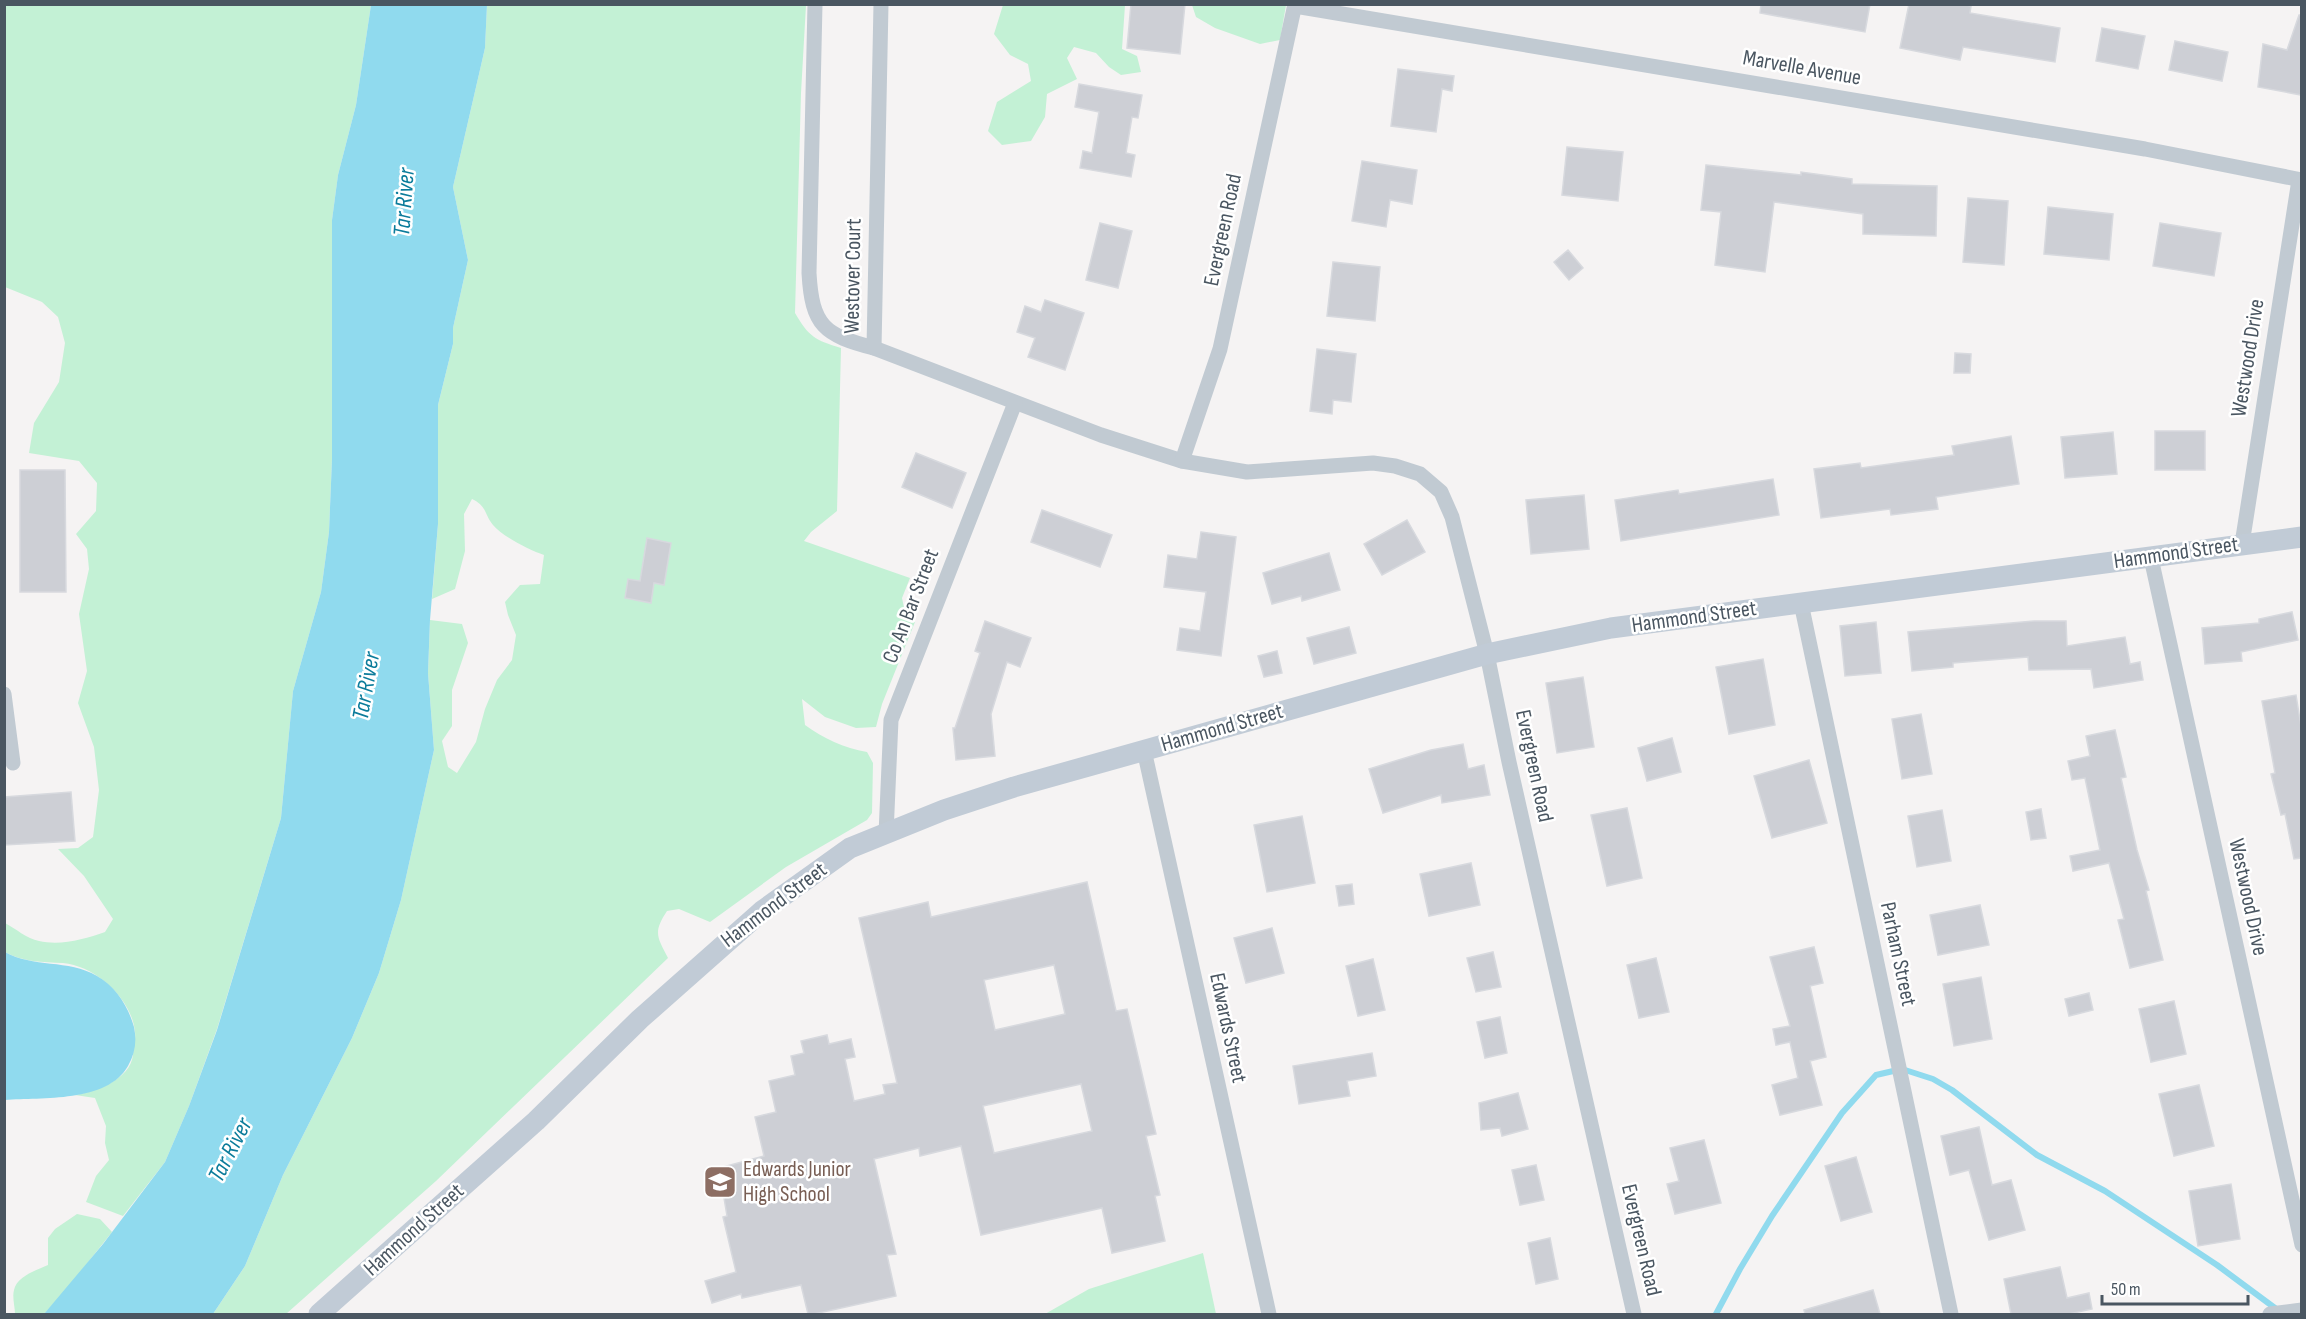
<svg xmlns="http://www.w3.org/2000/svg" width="2306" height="1319" font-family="'Sofia Sans Condensed',sans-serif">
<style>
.green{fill:#c3f1d5}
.water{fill:#90daee}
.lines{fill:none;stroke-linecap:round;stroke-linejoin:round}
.stream{stroke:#90daee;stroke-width:6}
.building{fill:#cdcfd5;stroke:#d7d9de;stroke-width:1.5;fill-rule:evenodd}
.street{stroke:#c1cad2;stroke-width:15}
.secondary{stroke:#c1cbd6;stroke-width:21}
.labels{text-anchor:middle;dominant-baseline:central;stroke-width:5;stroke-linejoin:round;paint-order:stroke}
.street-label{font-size:22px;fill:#4a5661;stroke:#fff}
.education-label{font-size:22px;fill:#785e54;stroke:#fff;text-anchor:start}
.water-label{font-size:24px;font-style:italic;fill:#0c7c9b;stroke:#fff}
</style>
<rect width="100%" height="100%" fill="#f5f3f3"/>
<g class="green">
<path d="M5,5H371L356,105L338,175L332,220V459L329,532L321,592L293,691L281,818L217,1029L189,1106L165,1162L123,1216L86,1202L96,1176L109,1160L105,1143L106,1126L95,1098L75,1095C96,1091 130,1080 133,1055C133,1048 136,1040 135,1032C132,999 96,966 63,963C43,962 22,962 5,952V923C15,928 27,939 39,941C61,946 85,939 105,932L113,919L84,876L58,849L78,848L93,837L99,790L94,747L78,703L87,671L79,614L89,569L87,549L76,534L96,511L97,483L79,461L29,453L34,423L59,382L65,343L58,317L42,302L5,287Z"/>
<path d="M487,5H806L801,93L795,313C809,337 815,340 841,348L837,511L811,532L804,541L910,578L902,598L906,617L915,622L882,704L876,727L856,728L825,717L802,699L805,725C823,738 844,748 867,752L873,763L872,813L867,820L786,867L710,922L679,909L667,911C653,932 657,937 668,958L436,1181L286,1314H213L245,1266L283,1175L352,1038L379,973L401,900L434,750L428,673L430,620L462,624L468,643L452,690V726L442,741L448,767L457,773L476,742L485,709L497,680L512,660L516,635L508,615L505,602L520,585L540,584L544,555C529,550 502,536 493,525C484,514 487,506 472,499L464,514L465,551L455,589L432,599L438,524V405L453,344V328L468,260L453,187L485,48Z"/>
<path d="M1003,5H1125L1122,49L1137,56L1141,72L1121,75L1109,67L1096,53L1074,47L1067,58L1077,79L1047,94L1045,117L1031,141L1002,145L988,131L997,102L1031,81L1028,64L1010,55L994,34Z"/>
<path d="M1192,5H1286L1280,40L1260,44L1215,28L1196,17Z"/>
<path d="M77,1214L100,1219L112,1232L66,1290L44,1314H15C15,1307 12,1297 14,1290C17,1276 37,1270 48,1265V1238L55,1229Z"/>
<path d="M1203,1253L1216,1314H1045L1089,1289Z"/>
</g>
<g class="water">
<path d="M371,5H487L485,48L453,187L468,260L453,328V344L438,405V524L430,620L428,673L434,750L401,900L379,973L352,1038L283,1175L245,1266L213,1314H44L103,1244L165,1162L189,1106L217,1030L281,818L293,691L321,592L329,532L332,459V220L338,175L356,105Z"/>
<path d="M5,952C33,968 68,959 97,976C116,987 128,1006 134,1027C137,1041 135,1054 128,1066C107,1103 42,1097 5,1100Z"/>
</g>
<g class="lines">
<path class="stream" d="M1716,1314L1740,1269L1772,1216L1842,1113L1876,1075L1902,1069L1933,1079L1952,1090L2037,1155L2105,1191L2217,1265L2279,1311"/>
</g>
<g class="building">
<path d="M1131,4H1185L1180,54L1127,48Z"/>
<path d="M1761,4H1870L1865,32L1760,13Z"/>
<path d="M1909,4H1962L1971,6L1970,13L2060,28L2055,62L1963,47L1960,60L1900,48Z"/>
<path d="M2299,15H2301V95L2258,87L2263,44L2287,50Z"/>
<path d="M2102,28L2145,36L2138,69L2096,61Z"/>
<path d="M2175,41L2228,52L2222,81L2169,70Z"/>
<path d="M1398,69L1454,76L1452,91L1442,89L1436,132L1391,126Z"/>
<path d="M1079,84L1142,95L1138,118L1132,117L1126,153L1135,155L1131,177L1080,168L1083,151L1092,153L1099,112L1075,107Z"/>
<path d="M1567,147L1623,152L1618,201L1562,195Z"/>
<path d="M1362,161L1417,170L1412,204L1390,200L1386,227L1352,221Z"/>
<path d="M1706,165L1801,175V172L1852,179V184L1937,186L1936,236L1863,234V214L1774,202L1765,272L1715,265L1721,212L1701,210Z"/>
<path d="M1968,198L2008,201L2004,265L1963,262Z"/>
<path d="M2048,207L2113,214L2109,260L2044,254Z"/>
<path d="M1100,223L1132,231L1118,288L1086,280Z"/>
<path d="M2160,223L2221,233L2214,276L2153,266Z"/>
<path d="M1568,250L1583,268L1569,280L1554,262Z"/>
<path d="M1333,262L1380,267L1375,321L1327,316Z"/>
<path d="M1045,300L1084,313L1065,370L1028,357L1035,338L1017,332L1025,306L1041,312Z"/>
<path d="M1317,349L1356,354L1351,402L1333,400L1332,414L1310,411Z"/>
<path d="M1955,353L1971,354L1970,373H1954Z"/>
<rect x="2155" y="431" width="50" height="39"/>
<path d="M2113,432L2117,474L2065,478L2061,437Z"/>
<path d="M2011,436L2019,484L1936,497L1938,509L1891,515L1890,509L1821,518L1814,469L1860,463L1861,468L1954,455L1952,446Z"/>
<path d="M916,453L966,473L952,508L902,487Z"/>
<path d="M20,470H65L66,592H20Z"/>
<path d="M1773,479L1779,515L1621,541L1615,500L1678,490L1679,494Z"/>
<path d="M1584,495L1589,549L1531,554L1526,500Z"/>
<path d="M1042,510L1112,535L1100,567L1031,542Z"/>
<path d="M1407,520L1425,552L1382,575L1364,544Z"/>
<path d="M1201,532L1236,537L1221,656L1177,650L1180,628L1200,631L1206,592L1164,587L1168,555L1197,559Z"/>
<path d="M647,538L671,543L664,585L654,583L651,603L625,598L628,579L640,581Z"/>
<path d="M1329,553L1340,590L1302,601L1301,596L1272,604L1263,573Z"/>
<path d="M2292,612L2298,640L2241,652L2242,661L2205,664L2202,628L2259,623V619Z"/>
<path d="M985,621L1031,638L1020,667L1007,662L991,714L995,756L956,760L953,728H955L980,653L975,651Z"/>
<path d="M2034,621H2066L2067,646L2125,637L2130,664L2140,662L2143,680L2094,688L2091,669L2029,670L2028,657L1953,663V667L1912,671L1908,632Z"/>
<path d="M1876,622L1881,673L1845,676L1840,626Z"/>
<path d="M1349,627L1356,653L1314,664L1307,638Z"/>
<path d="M1277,651L1282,673L1264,677L1258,656Z"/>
<path d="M1763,659L1775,725L1729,734L1716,667Z"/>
<path d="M1583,677L1594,747L1557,753L1546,683Z"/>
<path d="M2296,695L2301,726V858L2294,859L2285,814L2281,815L2271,774L2275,773L2262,701Z"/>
<path d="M1921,714L1932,774L1902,779L1892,719Z"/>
<path d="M2115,730L2126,777L2121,778L2137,850L2149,890L2146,891L2163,960L2130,968L2118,920L2124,919L2109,863L2073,871L2070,856L2100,850L2085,778L2072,780L2068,761L2090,756L2086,736Z"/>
<path d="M1672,738L1681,772L1647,781L1638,748Z"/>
<path d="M1463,744L1468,769L1484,765L1490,795L1442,803L1441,795L1383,813L1369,769L1431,750Z"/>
<path d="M1809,760L1827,823L1772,838L1754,776Z"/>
<path d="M71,792L75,841L4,845V797Z"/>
<path d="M1627,808L1642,878L1607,886L1591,815Z"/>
<path d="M2041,809L2046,838L2031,840L2026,812Z"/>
<path d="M1942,810L1951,861L1917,867L1908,816Z"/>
<path d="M1302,816L1315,883L1267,892L1254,825Z"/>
<path d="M1471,863L1480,905L1429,916L1420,874Z"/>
<path d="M1087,882L1116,1011L1127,1009L1156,1134L1146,1136L1160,1195L1155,1196L1165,1241L1112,1253L1102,1208L981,1235L961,1146L920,1156L919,1148L874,1159L896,1254L887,1255L896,1296L814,1314H808L801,1285L742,1298L741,1294L712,1303L705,1281L736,1272L723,1217L727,1216L719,1168L764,1156L755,1117L776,1112L769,1081L795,1075L791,1056L804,1053L801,1041L827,1035L829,1044L851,1039L855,1057L845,1059L854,1101L885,1094L883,1085L897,1083L859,918L928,902L931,917ZM1054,965L1065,1014L995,1030L984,980ZM1081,1084L1092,1131L994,1153L983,1106Z"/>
<path d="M1352,884L1354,904L1339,906L1336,886Z"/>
<path d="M1980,905L1989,945L1938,955L1930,915Z"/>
<path d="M1272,928L1284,973L1246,983L1234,938Z"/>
<path d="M1814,947L1823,983L1810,986L1826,1057L1810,1061L1822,1105L1780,1115L1772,1085L1798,1078L1790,1042L1776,1045L1773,1029L1790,1026L1770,957Z"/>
<path d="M1493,952L1501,987L1476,992L1467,958Z"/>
<path d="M1656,958L1669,1012L1639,1018L1627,965Z"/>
<path d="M1373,959L1385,1010L1358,1016L1346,966Z"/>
<path d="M1981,977L1992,1039L1954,1046L1943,984Z"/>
<path d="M2089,993L2093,1010L2069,1016L2065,999Z"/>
<path d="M2174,1001L2186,1054L2151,1062L2139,1009Z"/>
<path d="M1500,1017L1507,1053L1485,1058L1477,1022Z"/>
<path d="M1372,1053L1376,1076L1347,1081L1350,1096L1299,1104L1293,1066Z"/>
<path d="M2199,1085L2214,1146L2174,1156L2159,1094Z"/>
<path d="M1518,1093L1528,1129L1502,1136L1500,1128L1481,1130L1479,1103Z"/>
<path d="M1979,1127L1992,1185L2011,1180L2025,1230L1989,1240L1969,1170L1950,1175L1941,1136Z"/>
<path d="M1704,1140L1721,1203L1675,1214L1667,1184L1679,1181L1670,1148Z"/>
<path d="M1856,1157L1872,1212L1841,1221L1825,1166Z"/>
<path d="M1536,1165L1544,1200L1520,1205L1512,1170Z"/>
<path d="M2231,1184L2240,1239L2198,1246L2189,1191Z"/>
<path d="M1550,1238L1558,1279L1536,1284L1528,1243Z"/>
<path d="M2060,1267L2067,1298L2089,1293L2092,1309L2069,1314H2011L2004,1279Z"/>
<path d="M1873,1290L1880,1314H1805L1804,1310Z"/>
</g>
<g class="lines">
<g class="street">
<path d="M815,4L809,273C812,326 824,335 874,348L1101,435L1182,461L1247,472L1373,463L1395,466L1420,474L1441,492L1452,517L1487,654L1509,762L1634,1314"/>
<path d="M1295,6L2145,149L2302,180"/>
<path d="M874,348L881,4"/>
<path d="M1182,461L1220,349L1295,4"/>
<path d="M2242,544L2299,180"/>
<path d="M2151,558L2302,1245"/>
<path d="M1801,603L1951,1314"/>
<path d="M4,694L13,763"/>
<path d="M1144,750L1269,1314"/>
<path d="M886,834L891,720L1015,403"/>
<path d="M2270,1314L2302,1310"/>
</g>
<path class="secondary" d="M319,1314L536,1121L640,1019L762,911L850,848L944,810L1014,787L1487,654L1611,628L2302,537"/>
</g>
<defs>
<symbol id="school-square" viewBox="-11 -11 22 22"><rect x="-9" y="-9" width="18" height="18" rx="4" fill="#8d6e63" stroke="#fff"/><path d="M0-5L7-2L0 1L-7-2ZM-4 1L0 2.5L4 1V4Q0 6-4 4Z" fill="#fff"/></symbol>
</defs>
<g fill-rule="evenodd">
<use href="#school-square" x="701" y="1163" width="38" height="38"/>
</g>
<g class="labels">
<g class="street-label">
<text transform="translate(1802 68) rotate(10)">Marvelle Avenue</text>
<text transform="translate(1223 230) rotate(-78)">Evergreen Road</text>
<text transform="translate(853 276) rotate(-89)">Westover Court</text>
<text transform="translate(2248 358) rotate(-81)">Westwood Drive</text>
<text transform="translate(2176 553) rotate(-8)">Hammond Street</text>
<text transform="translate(911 606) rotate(-69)">Co An Bar Street</text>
<text transform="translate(1694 617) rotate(-8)">Hammond Street</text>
<text transform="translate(1222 728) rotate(-16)">Hammond Street</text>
<text transform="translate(1534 766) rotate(78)">Evergreen Road</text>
<text transform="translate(2248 897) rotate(78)">Westwood Drive</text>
<text transform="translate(774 905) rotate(-37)">Hammond Street</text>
<text transform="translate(1898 954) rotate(78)">Parham Street</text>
<text transform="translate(1228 1028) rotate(78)">Edwards Street</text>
<text transform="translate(414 1230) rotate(-42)">Hammond Street</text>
<text transform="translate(1641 1240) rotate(77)">Evergreen Road</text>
</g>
<g class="education-label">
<text x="743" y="1169">Edwards Junior<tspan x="743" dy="25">High School</tspan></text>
</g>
<g class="water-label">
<text transform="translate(404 202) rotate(-86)">Tar River</text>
<text transform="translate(366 686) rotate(-80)">Tar River</text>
<text transform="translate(230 1150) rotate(-63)">Tar River</text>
</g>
</g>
<rect width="2306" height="1319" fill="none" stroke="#4a5661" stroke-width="12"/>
<path d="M2102 1295v9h146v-9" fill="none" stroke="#4a5661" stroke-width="3"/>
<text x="2111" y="1295" font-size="18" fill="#4a5661" stroke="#ffffff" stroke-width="4.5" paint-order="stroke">50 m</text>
</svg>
